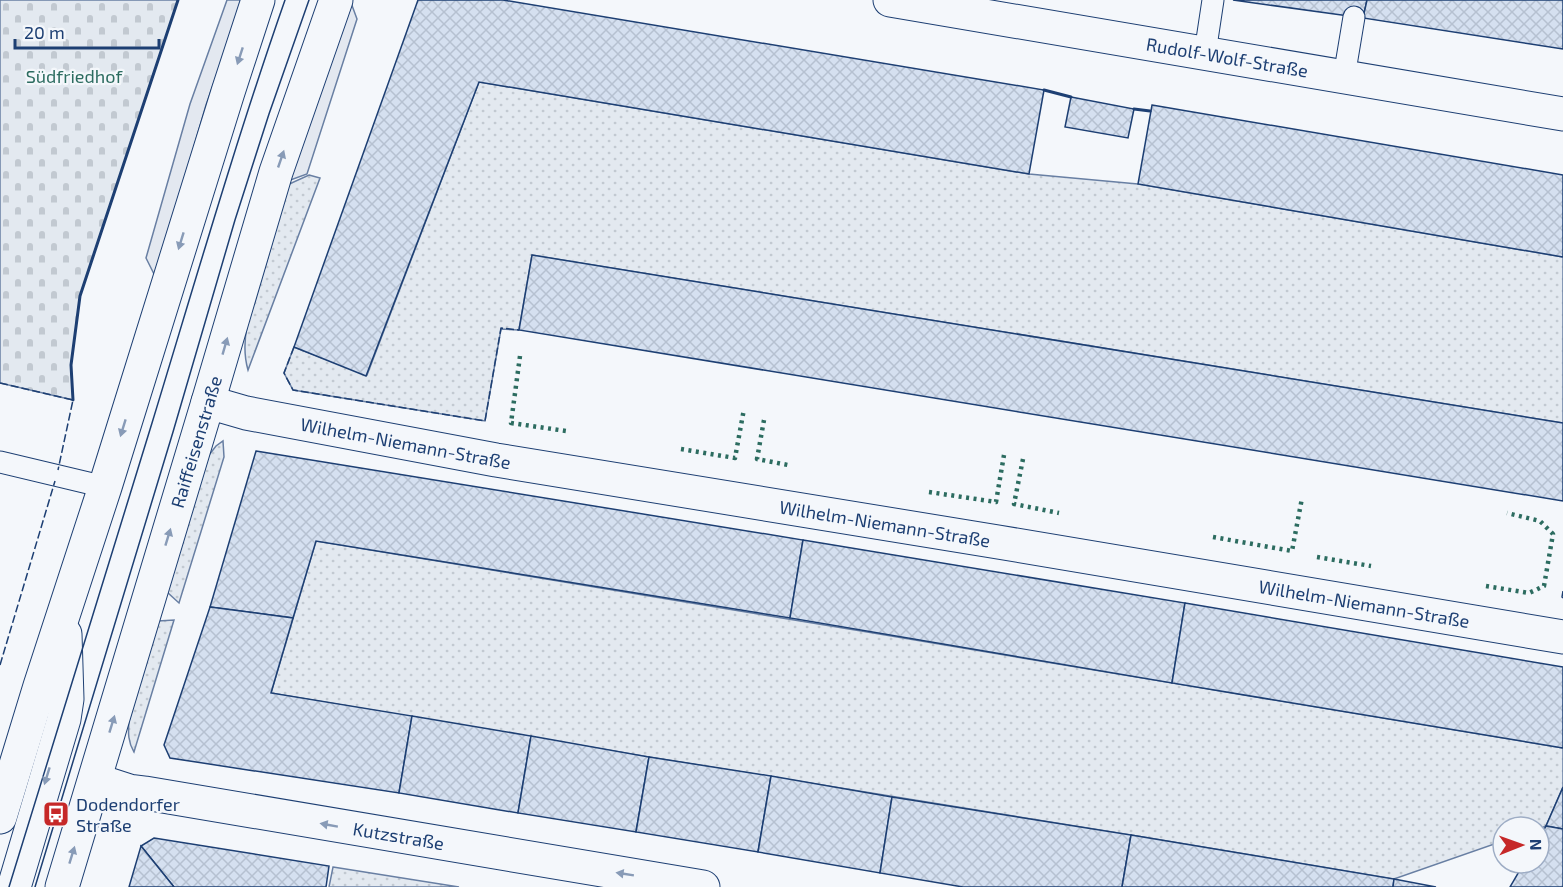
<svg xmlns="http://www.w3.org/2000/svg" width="1563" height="887" font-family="'Exo 2',sans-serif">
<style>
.grass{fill:url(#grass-dots);stroke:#687fa3;stroke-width:1.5}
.cemetery{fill:url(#cemetery-stones);stroke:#687fa3;stroke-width:1.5}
.parking{fill:#e3e8f0;stroke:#687fa3;stroke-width:1.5}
.building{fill:url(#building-cross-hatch);stroke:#1d3f73;stroke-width:1.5}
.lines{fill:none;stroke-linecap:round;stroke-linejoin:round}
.service-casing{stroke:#1d3f73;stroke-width:23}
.minor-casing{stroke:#1d3f73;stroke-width:35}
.secondary-casing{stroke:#1d3f73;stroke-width:35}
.service{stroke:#f4f7fb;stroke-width:21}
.minor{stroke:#f4f7fb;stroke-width:33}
.secondary{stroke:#f4f7fb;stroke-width:33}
.tram{stroke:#1d3f73;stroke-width:1.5}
.hedge{stroke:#2c6c60;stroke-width:4.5;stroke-dasharray:3 4.5;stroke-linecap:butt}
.fence{stroke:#1d3f73;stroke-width:1.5;stroke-dasharray:8 3;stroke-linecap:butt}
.wall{stroke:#1d3f73;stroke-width:3}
.oneway{fill:#889bb7}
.labels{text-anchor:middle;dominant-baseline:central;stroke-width:4.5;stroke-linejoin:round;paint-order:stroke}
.street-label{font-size:18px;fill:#1d3f73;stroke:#f4f7fb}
.park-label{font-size:18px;fill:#2c6c60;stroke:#f4f7fb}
.poi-label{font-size:18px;fill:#1d3f73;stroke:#f4f7fb;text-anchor:start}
</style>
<defs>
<pattern id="grass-dots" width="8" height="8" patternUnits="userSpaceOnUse" patternTransform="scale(1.5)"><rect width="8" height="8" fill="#e3e9f0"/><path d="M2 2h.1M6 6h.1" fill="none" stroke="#c2c9d1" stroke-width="1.8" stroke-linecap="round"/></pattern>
<pattern id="cemetery-stones" width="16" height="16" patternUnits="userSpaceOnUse" patternTransform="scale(1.5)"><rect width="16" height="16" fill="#e3e9f0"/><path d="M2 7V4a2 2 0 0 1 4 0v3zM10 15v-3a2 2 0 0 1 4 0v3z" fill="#c2c9d1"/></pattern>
<pattern id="building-cross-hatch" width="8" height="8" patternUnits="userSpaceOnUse" patternTransform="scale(1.5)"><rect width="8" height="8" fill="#d5e0f0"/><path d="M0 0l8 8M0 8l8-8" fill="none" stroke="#b6c1d1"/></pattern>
</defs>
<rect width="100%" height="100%" fill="#f4f7fb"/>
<g class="grass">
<path d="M479,82L1029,174L1138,184L1563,257V423L532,255L519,330L501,329L485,421L293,390L284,373L294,347L367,375Z"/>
<path d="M309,175L320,178L248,370C237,332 258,293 268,257C275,233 281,209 287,185Z"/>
<path d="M223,441L224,457L179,603L167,592L209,455L216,446Z"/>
<path d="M316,541C732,609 1147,679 1563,748V787L1546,826L1539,829V827H1503V841L1394,879L1131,835L649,757L271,693Z"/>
<path d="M174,620L134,752C128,742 128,733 129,721L158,621Z"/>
<path d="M333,867L459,887H329Z"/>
</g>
<path class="cemetery" d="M0,0H178L80,296L71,365L73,400L0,383Z"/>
<g class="parking">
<path d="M227,0H243L206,105L156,278L146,258L190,104Z"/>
<path d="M350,0L357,19L307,174L285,182Z"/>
</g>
<g class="building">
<path d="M418,0H503L1044,90L1029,174L479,82L366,376L294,347Z"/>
<path d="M1233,0H1367L1363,18Z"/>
<path d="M1367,0H1563V49L1363,18Z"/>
<path d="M1071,97L1134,109L1128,138L1065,127Z"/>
<path d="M1152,105L1563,175V257L1138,184Z"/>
<path d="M532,255L1563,423V501L519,330Z"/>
<path d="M256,451L803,540L790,618L316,541L293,618L210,607Z"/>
<path d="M803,540L1185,603L1172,683L790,618Z"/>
<path d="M1185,603L1563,667V748L1172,683Z"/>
<path d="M210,607L293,618L271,693L412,716L399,793L170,758L164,745Z"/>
<path d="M412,716L531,736L518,813L399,793Z"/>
<path d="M531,736L649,757L636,832L518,813Z"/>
<path d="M649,757L771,776L758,852L636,832Z"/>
<path d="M771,776L892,797L880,873L758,852Z"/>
<path d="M1563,787V829L1546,826Z"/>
<path d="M892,797L1131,835L1122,887H963L880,873Z"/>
<path d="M1546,826L1563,829V887H1510L1524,863H1539V838Z"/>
<path d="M1131,835L1394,879L1393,887H1122Z"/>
<path d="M154,838L329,866L326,887H174L141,846Z"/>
<path d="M141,846L174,887H129Z"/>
<path d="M1394,879L1436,887H1393Z"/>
</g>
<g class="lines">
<defs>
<g id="service">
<path d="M1205,53L1213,0"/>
<path d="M1344,77L1354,17"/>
<path d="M0,462L105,487"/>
</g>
<g id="minor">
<path id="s1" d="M890,0L1563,114"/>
<path id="s2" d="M208,402L246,413L496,460L998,542L1563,637"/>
<path id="s3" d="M95,780L129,791L145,793L703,887"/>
</g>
<g id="secondary">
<path d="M0,817L40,686L105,487L228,92L258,0"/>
<path d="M14,887L64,719L67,699L65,634"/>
<path id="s4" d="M62,887L208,402L276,172L336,0"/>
</g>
</defs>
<use href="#service" class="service-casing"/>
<use href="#minor" class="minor-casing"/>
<use href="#secondary" class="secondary-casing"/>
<use href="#service" class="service"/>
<use href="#minor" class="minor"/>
<use href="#secondary" class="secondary"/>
<g class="tram">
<path d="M9,887C56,732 105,578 152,423C195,282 236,140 285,0"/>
<path d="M35,887L173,432L235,220L269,114L309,0"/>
</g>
<g class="hedge">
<path d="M520,356L511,423L566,431"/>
<path d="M764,420L757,459L788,465"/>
<path d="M681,449L735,458L744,409"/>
<path d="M1023,459L1014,504L1059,513"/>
<path d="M929,492L996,502L1004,455"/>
<path d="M1213,537L1292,551L1302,498"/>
<path d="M1317,557L1371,566"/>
<path d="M1486,586L1529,593L1544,586L1553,534L1540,521L1507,513"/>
</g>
<g class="fence">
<path d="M294,347L284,373L293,390L485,421L501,328L519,330"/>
<path d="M0,383L73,400L58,470"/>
<path d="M1563,591L1562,597L1563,598"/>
<path d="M0,665L55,481"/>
</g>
<g class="wall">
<path d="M1044,90L1071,97"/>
<path d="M1134,109L1150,111"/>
<path d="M73,400L71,365L80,296L178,0"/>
</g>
</g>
<defs><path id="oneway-solid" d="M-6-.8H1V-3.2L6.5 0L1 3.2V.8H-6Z" transform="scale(1.5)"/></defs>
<g class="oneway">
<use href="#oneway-solid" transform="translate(240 56) rotate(108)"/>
<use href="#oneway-solid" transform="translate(281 159) rotate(-71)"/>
<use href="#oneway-solid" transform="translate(181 241) rotate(107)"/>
<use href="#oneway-solid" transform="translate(225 346) rotate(-74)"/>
<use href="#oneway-solid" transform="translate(123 428) rotate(107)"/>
<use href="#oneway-solid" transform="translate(168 537) rotate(-73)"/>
<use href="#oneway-solid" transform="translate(112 724) rotate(-73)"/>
<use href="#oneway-solid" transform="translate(47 776) rotate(107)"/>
<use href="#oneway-solid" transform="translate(329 825) rotate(-170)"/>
<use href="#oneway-solid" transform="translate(72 855) rotate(-73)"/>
<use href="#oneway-solid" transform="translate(625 874) rotate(-171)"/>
</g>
<defs>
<symbol id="bus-square" viewBox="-11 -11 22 22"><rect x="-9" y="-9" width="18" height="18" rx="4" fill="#c62828" stroke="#f4f7fb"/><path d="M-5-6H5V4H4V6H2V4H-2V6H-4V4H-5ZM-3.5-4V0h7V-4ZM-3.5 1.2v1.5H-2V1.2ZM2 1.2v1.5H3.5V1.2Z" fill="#fff"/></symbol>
</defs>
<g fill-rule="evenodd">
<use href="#bus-square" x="41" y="799" width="30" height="30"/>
</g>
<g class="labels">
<g class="street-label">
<text stroke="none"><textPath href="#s1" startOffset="342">Rudolf-Wolf-Straße</textPath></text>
<text stroke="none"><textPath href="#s4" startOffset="465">Raiffeisenstraße</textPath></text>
<text stroke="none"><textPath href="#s2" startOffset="202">Wilhelm-Niemann-Straße</textPath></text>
<text stroke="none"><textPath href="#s2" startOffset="688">Wilhelm-Niemann-Straße</textPath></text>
<text stroke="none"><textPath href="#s2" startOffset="1174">Wilhelm-Niemann-Straße</textPath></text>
<text stroke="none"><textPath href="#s3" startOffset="309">Kutzstraße</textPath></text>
</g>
<g class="park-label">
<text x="74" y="76">Südfriedhof</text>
</g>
<g class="poi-label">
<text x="76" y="804">Dodendorfer<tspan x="76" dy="21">Straße</tspan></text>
</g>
</g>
<g transform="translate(1521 845) rotate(89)"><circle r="28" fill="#f4f7fb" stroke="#9eadc5" stroke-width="1.5"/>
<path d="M0-4.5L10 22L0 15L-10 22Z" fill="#c62828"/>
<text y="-9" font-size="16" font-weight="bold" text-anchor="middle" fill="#1d3f73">N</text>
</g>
<path d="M15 39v9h144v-9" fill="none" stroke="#1d3f73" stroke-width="3"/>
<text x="24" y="39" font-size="18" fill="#1d3f73" stroke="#f4f7fb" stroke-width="4.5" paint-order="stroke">20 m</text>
</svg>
